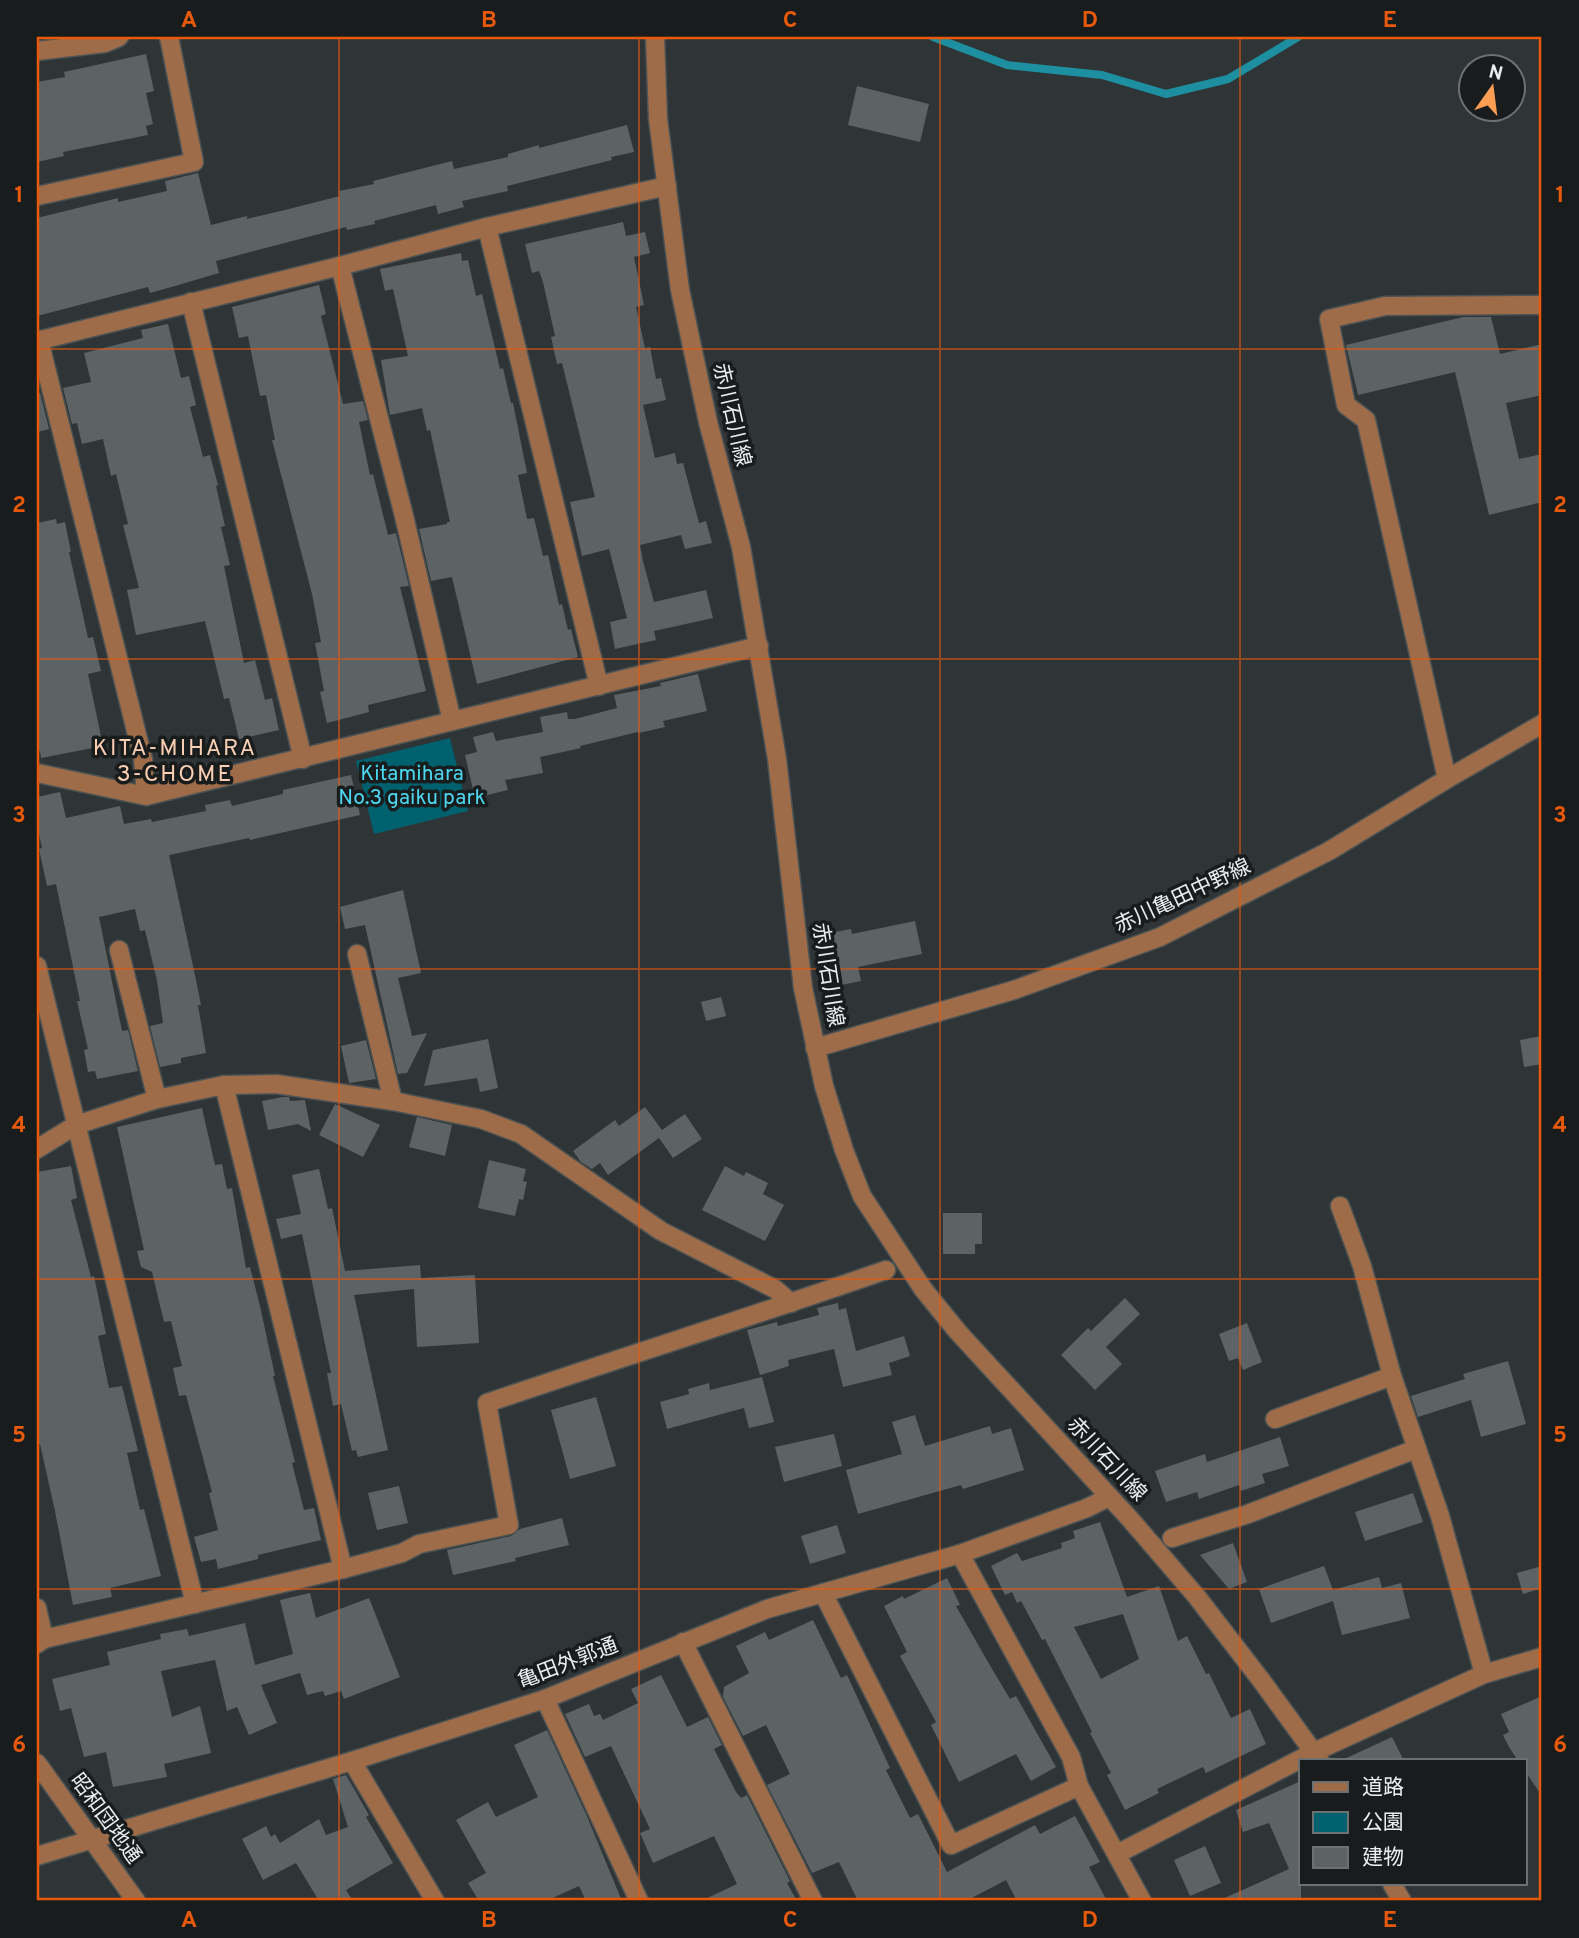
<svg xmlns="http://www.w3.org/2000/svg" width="1579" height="1938" font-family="Overpass,'Noto Sans JP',sans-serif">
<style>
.green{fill:#00616e}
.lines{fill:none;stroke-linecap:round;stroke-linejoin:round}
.stream{stroke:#1d8fa0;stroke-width:8}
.building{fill:#5d6365;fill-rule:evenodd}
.minor-casing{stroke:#4d5354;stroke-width:21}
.minor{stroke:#9e6c48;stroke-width:18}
.grid{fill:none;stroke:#e8590c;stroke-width:2;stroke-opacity:0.55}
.labels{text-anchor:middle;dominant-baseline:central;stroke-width:7;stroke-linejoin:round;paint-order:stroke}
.street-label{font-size:21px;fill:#ebeeef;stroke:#191c1c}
.park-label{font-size:21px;fill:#4cd8f0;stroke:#191c1c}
.neighbourhood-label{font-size:23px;letter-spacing:2px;fill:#f9cfb3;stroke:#191c1c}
.neatline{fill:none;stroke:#e8590c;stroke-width:2.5}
.grid-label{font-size:23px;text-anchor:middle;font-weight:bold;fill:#e8590c}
</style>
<rect width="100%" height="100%" fill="#2f3536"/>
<path class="green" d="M450,738L468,811L374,834L356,761Z"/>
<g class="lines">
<path class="stream" d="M933,37L1007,65L1102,75L1166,94L1228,79L1298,37"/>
</g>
<g class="building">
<path d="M146,54L154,91L146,93L153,124L146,126L148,135L63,152L64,156L37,162V82L65,77L64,72Z"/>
<path d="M857,86L929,104L920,142L848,125Z"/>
<path d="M627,125L634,152L611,157L612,160L507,186L508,191L462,201L464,207L438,214L436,205L374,221L375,224L347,230L346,227L216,261L219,273L175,286L150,293L148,287L37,316V218L118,198V202L167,191L165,181L198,173L211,225L247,216V219L285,210L340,196L339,191L374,184L373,181L452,161L454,169L508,157V154L539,145V148Z"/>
<path d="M623,222L626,236L645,232L650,253L634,257L644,305L636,307L645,348L650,347L656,379L661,378L666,400L643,405L655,458L675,453L677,464L683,463L699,523L706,521L712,543L685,549L681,535L640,545L643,561L654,602L706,590L713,618L654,631L656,640L615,649L610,622L627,618L609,549L582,556L570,502L595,497L562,363L557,364L551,337L555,336L543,282L539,271L532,273L525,244Z"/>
<path d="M461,253L462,261L468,260L476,296L482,294L500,369L503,368L511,403H513L527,473L518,475L527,519L534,518L543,556L548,555L559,605L562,604L568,630L571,629L578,657L477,684L452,577L431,581L419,529L447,524V522H450L430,430L427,431L422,408L390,415L381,360L408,356L393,289L385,291L380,269Z"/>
<path d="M319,285L326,314L321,316L343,404L363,401L368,420L359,422L370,475L373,474L388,535L396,533L409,586L400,587L426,691L368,705L369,712L327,723L320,692L324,691L315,643L321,642L312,594L272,440H275L266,395L260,396L248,336L239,338L232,307Z"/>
<path d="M1463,317H1491L1500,354L1542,344V395L1506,403L1519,459L1542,454V502L1489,515L1455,372L1358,395L1346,345Z"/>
<path d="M168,324L181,378L189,376L196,405L190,407L203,457L210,455L218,485L216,486L225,526L221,527L230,565L224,566L244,663L255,660L265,700L272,698L279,730L239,739L229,698L224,699L205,621L136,635L127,590L139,588L123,525L128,524L116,474L111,476L103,439L82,444L77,423L72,424L63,388L91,382L84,353L143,338L141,330Z"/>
<path d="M40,393L49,429L37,432V394Z"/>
<path d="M56,519L57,524L65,522L71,552H69L88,638L93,637L101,671L88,674L103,746L41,758L40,751L37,752V523Z"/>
<path d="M698,674L707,711L663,721L665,727L639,733L638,732L580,746L581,748L540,757L543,773L505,780L508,790L475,798L465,755L477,752L473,737L493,732L496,741L543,732L540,717L567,712L568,719H575L617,708L614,695L661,686L660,683Z"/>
<path d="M351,775L360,815L250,840L249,838L169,855L195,975L201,1005H198L206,1053L181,1058V1063L160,1067L150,1026L163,1023L157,981L145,930L140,931L135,909L99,917L122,1031L128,1030L138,1071L97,1079L95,1071L88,1072L84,1050L88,1049L77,1001H80L56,884L47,886L39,849L42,848L37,825V797L60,792L66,818L120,806L124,824L151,819L152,822L206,811L205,805L230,800L232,806L283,794V790Z"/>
<path d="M403,890L421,973L398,978L412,1036L427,1033L407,1073L398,1074L365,925L345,929L340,907Z"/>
<path d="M915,921L922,954L858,967L861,981L836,986L825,934L851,929L852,934Z"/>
<path d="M721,997L726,1016L706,1021L701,1002Z"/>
<path d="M1542,1036V1064L1524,1067L1520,1040Z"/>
<path d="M488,1039L498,1088L480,1092L477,1078L424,1086L433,1050Z"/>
<path d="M366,1040L376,1079L349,1083L341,1046Z"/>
<path d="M283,1097H289L290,1101L305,1100L311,1131L298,1124L268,1130L262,1101Z"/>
<path d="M335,1104L380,1125L363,1157L319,1135Z"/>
<path d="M645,1107L662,1130L685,1114L702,1139L673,1158L659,1138L608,1175L600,1163L592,1169L581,1162L573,1151L615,1120L619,1126Z"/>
<path d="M202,1108L215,1165L222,1164L227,1189L232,1188L246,1268L250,1267L260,1306L275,1376H273L295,1462L292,1463L304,1510L314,1508L321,1540L258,1555V1559L218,1569L216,1559L201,1562L194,1537L218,1530L209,1493L212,1492L186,1395L179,1396L173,1368L182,1366L171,1321L164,1322L152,1272L141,1267L137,1251L144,1250L117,1127Z"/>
<path d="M417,1117L452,1125L445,1156L409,1147Z"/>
<path d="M489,1160L526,1169L523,1181L527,1182L523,1200L519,1199L515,1216L478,1208Z"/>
<path d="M71,1166L77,1198L71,1200L91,1277L94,1276L106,1334L98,1336L109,1388L122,1386L138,1451L127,1453L140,1510L144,1509L161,1576L110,1588L112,1597L73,1605L55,1511L40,1444L37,1445V1172Z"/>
<path d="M725,1166L744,1176L746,1172L768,1183L763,1194L784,1205L765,1241L702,1210Z"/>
<path d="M319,1169L328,1209L332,1208L345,1271L420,1265L421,1278L475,1275L479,1343L417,1347L414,1289L354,1295L388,1450L358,1457L356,1450L352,1451L341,1404L333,1406L327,1373H331L302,1234L281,1239L276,1219L301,1214L292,1175Z"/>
<path d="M943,1213H982V1244H975V1254H943Z"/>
<path d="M1125,1298L1140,1314L1106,1347L1122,1364L1095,1390L1061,1355L1088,1328L1091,1331Z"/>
<path d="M838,1303L839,1310L846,1308L856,1351L904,1336L910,1356L889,1363L892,1375L843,1387L834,1349L788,1360L789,1366L760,1375L747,1330L777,1322L778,1326L819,1315L817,1308Z"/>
<path d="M1247,1323L1262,1362L1243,1370L1238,1358L1229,1361L1219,1334Z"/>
<path d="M1508,1361L1526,1424L1481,1437L1471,1400L1418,1417L1411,1396L1465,1379L1463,1374Z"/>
<path d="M762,1377L774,1422L749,1428L744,1408L667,1429L660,1402L689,1394L688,1389L709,1383L710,1390Z"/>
<path d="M596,1397L616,1466L570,1479L551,1410Z"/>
<path d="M915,1415L925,1446L990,1426L992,1434L1011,1428L1024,1470L963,1489L961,1485L858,1514L846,1470L902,1454L892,1422Z"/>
<path d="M834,1434L842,1466L784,1482L775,1447Z"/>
<path d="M1280,1437L1289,1466L1262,1474L1265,1483L1241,1491L1239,1485L1199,1499L1197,1492L1166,1502L1155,1471L1205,1454L1207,1462Z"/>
<path d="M399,1486L408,1523L377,1530L368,1493Z"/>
<path d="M1413,1493L1423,1522L1365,1541L1355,1512Z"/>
<path d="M562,1518L569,1545L515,1558L516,1561L453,1575L447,1550L511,1536L520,1529Z"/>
<path d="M1100,1522L1127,1597L1159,1586L1178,1641L1187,1636L1206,1674L1209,1673L1231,1718L1250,1709L1266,1744L1206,1773L1203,1767L1157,1789L1159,1793L1125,1810L1107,1775L1111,1773L1090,1733L1092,1732L1045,1639L1042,1640L1021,1601L1017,1603L1012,1592L1005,1595L991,1566L1017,1553L1022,1561L1062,1548L1061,1543L1075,1538L1073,1531ZM1123,1614L1139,1659L1101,1679L1074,1627Z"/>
<path d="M837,1525L846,1553L810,1564L801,1536Z"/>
<path d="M1233,1543L1247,1582L1229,1589L1200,1555Z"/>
<path d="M1324,1566L1333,1590L1379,1577L1382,1588L1401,1583L1410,1618L1342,1635L1333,1601L1271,1623L1259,1589Z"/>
<path d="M1542,1566V1588L1523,1594L1517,1573Z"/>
<path d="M947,1578L960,1605L956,1606L988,1662L1010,1699L1016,1696L1056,1767L1031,1781L1016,1754L959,1782L931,1725L936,1722L900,1656L907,1652L884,1606L903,1596L904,1599Z"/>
<path d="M310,1593L316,1618L369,1598L400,1677L344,1699L341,1691L325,1696L323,1691L307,1695L300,1673L261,1685L277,1723L249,1735L237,1707L227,1711L215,1660L161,1671L172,1717L200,1706L211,1753L164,1764L167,1777L113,1787L106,1752L84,1757L71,1708L60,1711L52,1679L110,1665L107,1652L161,1639L160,1634L187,1629L189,1636L245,1623L255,1665L293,1654L280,1600Z"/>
<path d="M813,1620L841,1678L847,1675L890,1768L886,1770L910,1818L918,1814L947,1872L1035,1825L1040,1834L1075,1816L1100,1862L1089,1867L1107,1901H1017L1006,1880L966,1901H858L839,1862L812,1873L767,1785L790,1774L766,1725L743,1736L723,1697L724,1687L749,1673L736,1646L765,1632L769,1640Z"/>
<path d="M661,1675L687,1727L708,1717L722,1745L714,1749L736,1792L741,1798L747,1795L790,1881L787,1883L797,1901H701L737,1884L714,1836L653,1863L640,1833L650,1829L611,1746L585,1757L565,1714L589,1704L594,1716L600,1714L603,1720L638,1703L631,1689Z"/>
<path d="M1542,1696V1796L1525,1771V1761H1518L1509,1747L1503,1735L1509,1732L1501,1714Z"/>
<path d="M547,1730L586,1814L622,1901H586L579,1886L546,1901H479L468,1883L486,1873L456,1820L488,1802L496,1817L538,1797L514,1745Z"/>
<path d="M1392,1737L1404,1761H1340Z"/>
<path d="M346,1775L369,1815L366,1817L393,1863L346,1890L353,1901H319L296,1863L263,1880L242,1839L266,1826L271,1837L275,1834L280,1843L319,1819L326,1835L348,1827L333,1779Z"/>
<path d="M1301,1781V1901H1218L1289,1869L1269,1823L1243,1832L1236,1810Z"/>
<path d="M1205,1846L1221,1883L1190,1896L1174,1860Z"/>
</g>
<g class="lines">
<defs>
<g id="minor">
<path d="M655,37L658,119L680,290L708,422L741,547L777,759L803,988L824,1086L844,1150L862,1196L923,1289L958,1332L1130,1519L1197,1597L1261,1680L1320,1761"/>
<path d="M37,51L105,43L119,37"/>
<path d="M37,196L194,162L169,37"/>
<path d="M487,227L599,686"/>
<path d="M340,266L404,516L452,721"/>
<path d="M191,302L303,759"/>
<path d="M39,340L143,759L146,796"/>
<path d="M37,341L340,266L487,227L667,186"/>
<path d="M37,773L146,796L759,646"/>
<path d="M1447,779L1366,420L1346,405L1329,319L1385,306L1542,305"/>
<path d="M119,950L157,1099"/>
<path d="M357,954L393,1101"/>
<path d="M37,966L195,1604"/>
<path d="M815,1048L1014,990L1160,937L1329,851L1447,779L1542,724"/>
<path d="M224,1085L343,1569"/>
<path d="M37,1149L76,1125L157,1099L224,1085L276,1084L393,1101L481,1119L521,1134L661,1231L775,1289L791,1303"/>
<path d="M1340,1206L1362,1266L1392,1376L1440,1516L1484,1674"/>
<path d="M1275,1419L1392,1376"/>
<path d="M1172,1538L1248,1514L1416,1449"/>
<path d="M960,1554L1071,1757L1079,1786L1142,1901"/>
<path d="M823,1593L951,1845L1079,1786"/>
<path d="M37,1608L44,1639"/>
<path d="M683,1642L813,1901"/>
<path d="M37,1644L44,1639L343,1569L402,1553L419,1544L509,1525L487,1403C620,1358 754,1316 886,1270"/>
<path d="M545,1699L639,1901"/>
<path d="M352,1761L435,1901"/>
<path d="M37,1763L136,1901"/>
<path d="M1117,1854L1314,1752L1484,1674L1542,1657"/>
<path d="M37,1856L352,1761L545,1699L767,1609L960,1554L1087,1508L1109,1497"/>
<path d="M1392,1884L1402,1901"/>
</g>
</defs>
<use href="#minor" class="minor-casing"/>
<use href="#minor" class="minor"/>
</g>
<path class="grid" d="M339,37V1901M639,37V1901M940,37V1901M1240,37V1901M37,349H1542M37,659H1542M37,969H1542M37,1279H1542M37,1589H1542"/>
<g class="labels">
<g class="street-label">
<text transform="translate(731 415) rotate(77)">赤川石川線</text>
<text transform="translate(1183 897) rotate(-25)">赤川亀田中野線</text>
<text transform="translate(827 975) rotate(81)">赤川石川線</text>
<text transform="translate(1106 1460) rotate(47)">赤川石川線</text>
<text transform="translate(568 1664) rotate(-21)">亀田外郭通</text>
<text transform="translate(105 1819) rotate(54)">昭和団地通</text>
</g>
<g class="park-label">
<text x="412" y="774">Kitamihara<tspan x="412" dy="24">No.3 gaiku park</tspan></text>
</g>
<g class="neighbourhood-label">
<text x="175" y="749">KITA-MIHARA<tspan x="175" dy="26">3-CHOME</tspan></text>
</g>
</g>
<rect width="1579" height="1938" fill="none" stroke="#191c1c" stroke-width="77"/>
<rect x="1299" y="1759" width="228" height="126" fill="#191c1c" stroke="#6d7070" stroke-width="2"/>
<rect x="1313" y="1782" width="35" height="10" fill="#9e6c48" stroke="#6d7070" stroke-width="2"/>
<text x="1362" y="1794" font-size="21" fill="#ebeeef">道路</text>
<rect x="1313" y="1812" width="35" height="21" fill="#00616e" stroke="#6d7070" stroke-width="2"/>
<text x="1362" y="1829" font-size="21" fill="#ebeeef">公園</text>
<rect x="1313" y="1847" width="35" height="21" fill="#5d6365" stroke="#6d7070" stroke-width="2"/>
<text x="1362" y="1864" font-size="21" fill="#ebeeef">建物</text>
<g transform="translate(1492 88) rotate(14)"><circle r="33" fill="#191c1c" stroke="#6d7070" stroke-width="2"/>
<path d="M0-5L12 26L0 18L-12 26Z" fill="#fc9d54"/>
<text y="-10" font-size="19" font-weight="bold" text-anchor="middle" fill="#ebeeef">N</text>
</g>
<rect x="38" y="38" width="1502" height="1861" class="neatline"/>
<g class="grid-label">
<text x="189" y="27">A</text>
<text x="489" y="27">B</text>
<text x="790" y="27">C</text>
<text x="1090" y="27">D</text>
<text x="1390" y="27">E</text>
<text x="19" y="202">1</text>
<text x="1560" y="202">1</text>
<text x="19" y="512">2</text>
<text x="1560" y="512">2</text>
<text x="19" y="822">3</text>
<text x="1560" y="822">3</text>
<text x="19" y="1132">4</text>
<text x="1560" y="1132">4</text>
<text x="19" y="1442">5</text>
<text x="1560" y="1442">5</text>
<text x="19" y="1752">6</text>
<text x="1560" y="1752">6</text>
<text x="189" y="1927">A</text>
<text x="489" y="1927">B</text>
<text x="790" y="1927">C</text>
<text x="1090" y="1927">D</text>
<text x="1390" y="1927">E</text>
</g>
</svg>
